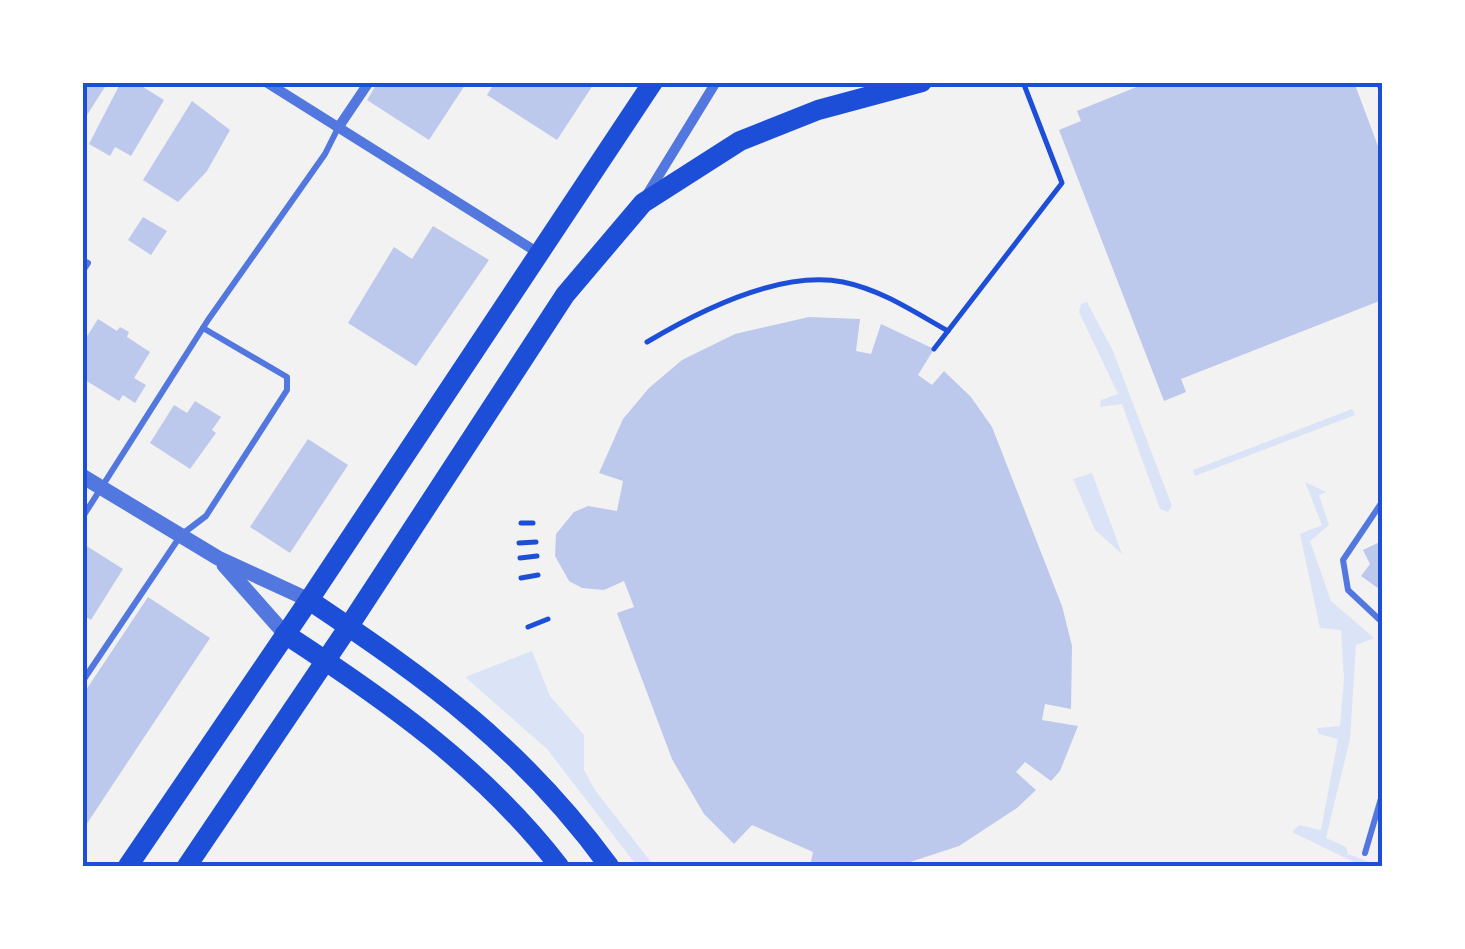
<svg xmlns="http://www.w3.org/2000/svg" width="1465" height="949" font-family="Barlow,sans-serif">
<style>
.green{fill:#dbe4f7}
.building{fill:#bdc9ec}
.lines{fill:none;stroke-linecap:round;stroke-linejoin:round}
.path{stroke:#1d4ed8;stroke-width:5}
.service{stroke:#5277de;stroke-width:6}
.minor{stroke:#5277de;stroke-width:10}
.tertiary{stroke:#5277de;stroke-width:15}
.primary{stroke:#1d4ed8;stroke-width:20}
.trunk{stroke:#1d4ed8;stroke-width:20}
.neatline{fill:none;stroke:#1d4ed8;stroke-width:4}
</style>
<rect width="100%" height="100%" fill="#f2f2f2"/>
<g class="green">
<path d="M1087,302L1113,351L1172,506L1168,512L1160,509L1122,404L1100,407L1101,400L1118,394L1079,312L1081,304Z"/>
<path d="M1352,409L1355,415L1195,476L1193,470Z"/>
<path d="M1092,473L1122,554L1095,530L1073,479Z"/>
<path d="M1305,482L1326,492L1319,495L1329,525L1310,541L1331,601L1374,638L1356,645L1350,739L1326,838L1346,847L1348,854L1380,866H1362L1292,832L1299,825L1321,830L1338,739L1319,734L1317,728L1340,726L1344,679L1341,630L1320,628L1300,534L1322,525Z"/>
<path d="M532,651L550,696L584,735V770L595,790L654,866H637L547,749L465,677Z"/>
</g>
<g class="building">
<path d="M82,82H108L82,123Z"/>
<path d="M121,82H135L164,100L131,156L115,147L110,156L89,144Z"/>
<path d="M378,82H467L429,140L367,100Z"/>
<path d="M495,82H595L557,140L487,95Z"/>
<path d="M1149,82H1354L1382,157V300L1181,379L1186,392L1164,401L1059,130L1081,121L1077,111Z"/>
<path d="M192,101L230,130L207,171L178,202L143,180Z"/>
<path d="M143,217L167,231L151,255L128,240Z"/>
<path d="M433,226L489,260L416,366L348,323L394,247L412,259Z"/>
<path d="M809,317L860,319L856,351L871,354L881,324L934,349L918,375L932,385L944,371L971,397L992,427L1062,606L1072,646L1071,709L1045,704L1042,720L1078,726L1060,771L1051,781L1025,762L1016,772L1036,790L1017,808L959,846L898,866H810L813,852L752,825L734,844L704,814L672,759L617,613L634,607L624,581L604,590L582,588L569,581L555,556L556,534L574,512L588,506L617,511L623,481L599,473L623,419L649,388L682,360L735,334Z"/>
<path d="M98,319L117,331L120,327L129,332L127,337L150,352L134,378L146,385L135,403L123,395L119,401L82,378V344Z"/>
<path d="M195,401L221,417L212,430L216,433L190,469L150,443L174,405L187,413Z"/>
<path d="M308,439L348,465L290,553L250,527Z"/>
<path d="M1382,541V591L1361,576L1370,564L1363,550Z"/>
<path d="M85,545L123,569L91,620L82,615Z"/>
<path d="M148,597L210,638L82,831V696Z"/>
</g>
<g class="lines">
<g class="path">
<path d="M647,342C699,311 780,270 843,282C882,290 914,312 948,331"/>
<path d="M934,349L1062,183L1023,82"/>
<path d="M521,523H533"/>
<path d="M519,543L536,542"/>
<path d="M520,558L537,556"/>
<path d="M521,578L538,575"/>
<path d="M528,627L548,619"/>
</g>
<g class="service">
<path d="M1379,82L1382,92"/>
<path d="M82,260L88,263L82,272"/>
<path d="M1382,502L1343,560L1348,590L1382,622"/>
<path d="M82,518L208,320L325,154L338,128"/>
<path d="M82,682L181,535L206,516L287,390V377L203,328"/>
<path d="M1365,853L1382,795"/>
</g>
<g class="minor">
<path d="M266,82L540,254"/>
<path d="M338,128L369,82"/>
<path d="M648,193L716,82"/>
</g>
<g class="tertiary">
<path d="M82,476L218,558L309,600"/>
<path d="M224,565L285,634"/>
</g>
<g class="primary">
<path d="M309,600L653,82"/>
<path d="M349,626L565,295L643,203L740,141L818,110L922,82"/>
</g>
<g class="trunk">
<path d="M285,634C388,701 484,769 559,866"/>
<path d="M128,866L309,600C430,681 522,747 609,866"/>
<path d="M187,866L349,626"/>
</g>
</g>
<rect width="1465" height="949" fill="none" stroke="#ffffff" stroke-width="170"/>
<rect x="85" y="85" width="1295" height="779" class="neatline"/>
</svg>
